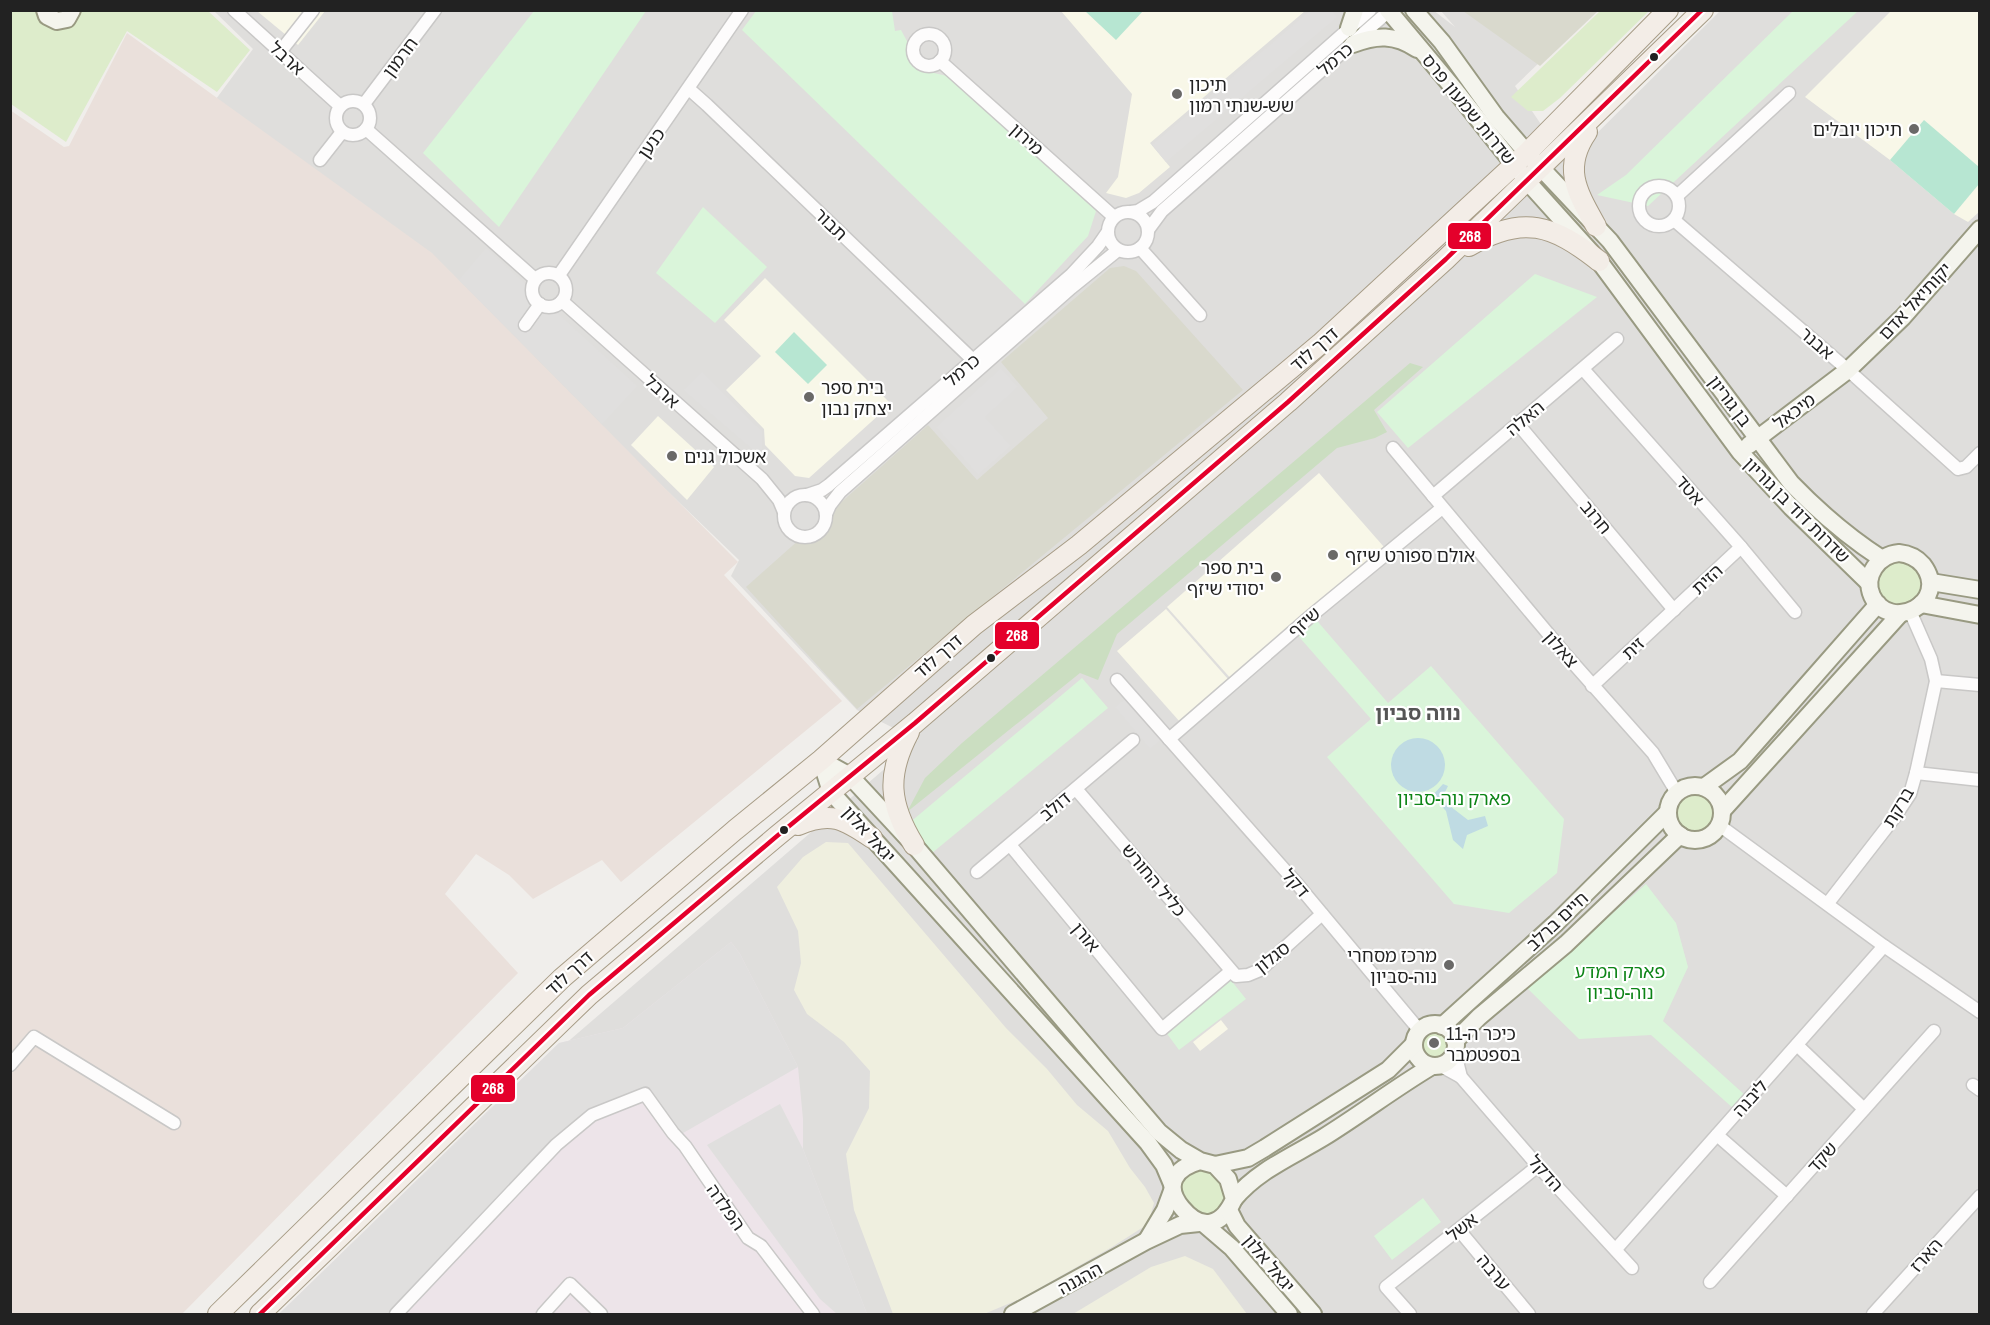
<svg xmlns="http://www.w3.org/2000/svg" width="1990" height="1325" font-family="'Archivo Narrow','Noto Sans Hebrew',sans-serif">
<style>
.residential{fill:#dfdedc}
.industrial{fill:#ede4e9}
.education{fill:#f8f7e8}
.military{fill:#eae0db}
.construction{fill:#d9d9cd}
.farmland{fill:#efefdf}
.grass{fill:#ddeccb}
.forest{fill:#cbdec1}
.park{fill:#daf5da}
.pitch{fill:#b7e6d2}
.parking{fill:#e0dfde}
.water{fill:#bfdbe3}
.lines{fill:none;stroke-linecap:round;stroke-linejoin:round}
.street-casing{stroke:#c9c8c7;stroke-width:15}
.secondary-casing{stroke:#999a82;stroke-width:20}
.primary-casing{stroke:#a79c86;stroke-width:22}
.street{stroke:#fdfcfc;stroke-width:12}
.secondary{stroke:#f4f4ed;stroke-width:16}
.primary{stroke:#f3ede7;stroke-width:20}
.bus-1-casing{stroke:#fff;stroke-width:9}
.bus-1{stroke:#e4002b;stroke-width:4.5}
.bus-dot{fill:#222;stroke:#fff;stroke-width:2}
.poi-dot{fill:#6a6968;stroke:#fff;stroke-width:2}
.labels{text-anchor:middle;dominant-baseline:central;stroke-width:4.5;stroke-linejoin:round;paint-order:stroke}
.street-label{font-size:18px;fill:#222;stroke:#fff}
.poi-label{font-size:18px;fill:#222;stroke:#fff;text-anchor:start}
.park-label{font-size:18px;fill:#0c8416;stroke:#fff}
.neighbourhood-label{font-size:20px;font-weight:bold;fill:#555;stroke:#fff}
.line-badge{stroke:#fff;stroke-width:2}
.badge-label{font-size:16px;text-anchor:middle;font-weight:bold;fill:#fff}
</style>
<rect width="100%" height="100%" fill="#f0eeeb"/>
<path class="residential" d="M1433,10L1455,27L1441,11H1593L1515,86L1578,179L1582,148L1720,11H1979V1314H279L492,1107L918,740L857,710L731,576L739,560L603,429L216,99L253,49L214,11Z"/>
<path class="industrial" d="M731,942L740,954L798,1067L803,1119V1149L867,1314H279L559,1043L623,1028Z"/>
<g class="education">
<path d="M257,11H325L298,45Z"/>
<path d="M1061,11H1305L1150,143L1170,167L1139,193L1126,198L1106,193L1118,177L1132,94Z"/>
<path d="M1891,11H1979V212L1968,222L1954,214L1890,160L1805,97Z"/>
<path d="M765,278L891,404L809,478L795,476L765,445L764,429L726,390L761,356L724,320Z"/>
<path d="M658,416L714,467L687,500L631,445Z"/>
<path d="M1319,473L1384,547L1233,681L1167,607Z"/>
<path d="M1166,609L1228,679L1180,722L1117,651Z"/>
<path d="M1221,1020L1228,1029L1200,1051L1193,1042Z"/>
</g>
<path class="military" d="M127,33L432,253L738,562L724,575L842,701L621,882L602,860L533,899L509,875L476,854L445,894L518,973L182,1314H11L10,110L64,147L69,146Z"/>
<g class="construction">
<path d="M1463,11H1598L1540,66Z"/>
<path d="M1124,266L1136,271L1243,390L857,709L746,587L928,425L977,480L1048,418L1001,362L1110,268Z"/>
</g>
<g class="farmland">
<path d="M826,842L848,843L1006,1028L1047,1069L1077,1105L1108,1131L1130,1168L1145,1187L1154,1203L1148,1224L1112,1247L1020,1299L984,1314H893L854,1210L846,1154L869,1108L870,1071L844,1042L807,1014L794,990L801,963L798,931L777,887L803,857Z"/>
<path d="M1185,1256L1213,1269L1247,1314H1073L1151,1267Z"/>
</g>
<g class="grass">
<path d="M10,11H208L250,50L217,92L127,31L66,142L11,104Z"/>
<path d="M1600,11H1649L1560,98L1543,111H1528L1511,97Z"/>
<path d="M1912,558L1928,590L1895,612L1871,583L1876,567Z"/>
<circle cx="1695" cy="813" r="26"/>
<circle cx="1435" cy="1045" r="19"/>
<path d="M1209,1164L1233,1198L1204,1222L1174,1184L1177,1177Z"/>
</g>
<path class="forest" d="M1410,363L1423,367L1374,410L1387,432L1375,438L1337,448L1117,634L1098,680L1080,673L907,812L925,778L962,743Z"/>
<g class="park">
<path d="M534,11H646L499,227L423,153Z"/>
<path d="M756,11H892L895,31L901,30L908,43V60L921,70L947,76L1096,211L1088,236L1025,304L742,30Z"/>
<path d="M1793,11H1858L1648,206L1597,195L1626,175Z"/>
<path d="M703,207L767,267L715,323L656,273Z"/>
<path d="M1535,274L1597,297L1408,448L1377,412Z"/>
<path d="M1312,615L1388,703L1431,666L1564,819L1557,873L1509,913L1454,904L1327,757L1371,719L1294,631Z"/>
<path d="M1082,678L1108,708L932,853L908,824Z"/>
<path d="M1646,884L1676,923L1688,967L1663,1021L1746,1096L1734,1109L1651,1035L1579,1039L1527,988Z"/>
<path d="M1230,979L1246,999L1179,1050L1165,1031Z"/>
<path d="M1423,1198L1441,1222L1392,1260L1374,1236Z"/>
</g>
<g class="pitch">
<path d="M1085,11H1143L1116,40Z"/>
<path d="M1924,120L1979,167V184L1954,214L1890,160Z"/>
<path d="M794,332L827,365L808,384L775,352Z"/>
</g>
<g class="parking">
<path d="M1310,11H1332L1337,17L1166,162L1152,145Z"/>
<path d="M486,248L637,386L602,424L459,280Z"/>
<path d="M1001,368L1018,387L985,417L1011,446L978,475L936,427Z"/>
<path d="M702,372L762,431V449L759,455L683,390Z"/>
<path d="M1132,693L1167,735L1150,749L1115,707Z"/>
<path d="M731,942L740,954L798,1067L671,1140L641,1100L594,1118L560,1145L401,1314H279L559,1043L623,1028Z"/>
<path d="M780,1104L803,1149L867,1314H837L820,1299L707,1145Z"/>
</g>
<g class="water">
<circle cx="1418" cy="765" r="27"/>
<path d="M1443,784L1448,786L1443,796L1446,803L1468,820L1485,816L1488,826L1467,835L1463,849L1453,840L1446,811L1432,796Z"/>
</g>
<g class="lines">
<defs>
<g id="street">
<path d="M234,10L340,106"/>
<circle cx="929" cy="50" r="16"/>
<path d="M280,52L313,10"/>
<path d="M940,61L1114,217"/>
<path d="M689,89L707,105L973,360"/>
<circle cx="353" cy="118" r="17"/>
<path d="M364,104L435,10"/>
<path d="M366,129L535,279"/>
<path d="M320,160L342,132"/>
<circle cx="1659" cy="206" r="20"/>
<path d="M1677,196L1789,93"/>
<circle cx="1128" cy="232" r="20"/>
<path d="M1131,212L1138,211L1153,202L1370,10"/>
<path d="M1674,220L1848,370L1958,469L1966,467L1980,453"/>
<path d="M1148,230L1162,211L1390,10"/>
<path d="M1140,248L1200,315"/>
<circle cx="549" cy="290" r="17"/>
<path d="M559,275L742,10"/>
<path d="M562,301L762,479L779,500L784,512"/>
<path d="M525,325L540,304"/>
<path d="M1583,369L1741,547L1795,612"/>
<path d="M1518,424L1674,610"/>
<path d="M1393,448L1566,655L1653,753L1677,793"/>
<circle cx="805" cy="516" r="21"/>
<path d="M807,495L822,490L829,485L1071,275L1098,246L1107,233"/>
<path d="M1433,496L1617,339"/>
<path d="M826,514L830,505L840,492L1071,288L1118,250"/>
<path d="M1117,680L1298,885L1420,1031"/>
<path d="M1936,681L1980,685"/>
<path d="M1592,686L1741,547"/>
<path d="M1169,739L1312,615L1442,508"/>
<path d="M1916,773L1980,780"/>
<path d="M1076,789L1236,976L1248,975L1260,970L1322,914"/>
<path d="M1719,825L1884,946L1980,1012"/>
<path d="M1010,845L1162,1029L1231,971"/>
<path d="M977,872L1133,740"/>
<path d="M1828,903L1894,818L1910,794L1916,773L1936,681L1931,659L1910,611"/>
<path d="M1797,1045L1864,1109"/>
<path d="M1455,1053L1461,1077L1538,1166L1632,1268"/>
<path d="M10,1065L34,1037L174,1123"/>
<path d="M1441,1066L1461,1077"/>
<path d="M1973,1085L1980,1090"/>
<path d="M1717,1135L1787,1196"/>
<path d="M1459,1230L1529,1314"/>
<path d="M1616,1249L1884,946"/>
<path d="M1710,1282L1934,1031"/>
<path d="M396,1314L556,1145L592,1115L645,1094L673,1133L685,1146L748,1238L761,1246L813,1314"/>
<path d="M543,1314L570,1284L601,1314"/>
<path d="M1410,1314L1386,1287L1538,1166"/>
<path d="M1873,1314L1980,1196"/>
</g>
<g id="secondary">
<path d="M45,10L47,16L57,21L67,19L72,10"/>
<path d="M1388,10L1455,90L1527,181L1599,261L1740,452L1791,507L1869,583"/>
<path d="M1414,10L1442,42L1496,117L1527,153L1610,241L1791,483C1819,512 1848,537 1882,559"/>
<path d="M1349,28L1355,10"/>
<path d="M1353,44C1376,35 1395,34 1417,49"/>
<path d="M1749,445L1848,370L1903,317L1980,229"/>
<path d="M1899,553C1909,554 1917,558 1923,565C1951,602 1890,634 1872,596C1863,576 1878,555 1899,553Z"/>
<path d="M1931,582L1980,590"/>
<path d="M1921,604L1980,615"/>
<path d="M821,760L850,776L914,845L1159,1132L1181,1150L1200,1161L1215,1165L1228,1179L1234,1199C1222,1226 1202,1232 1182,1208C1163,1185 1175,1168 1200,1161"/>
<path d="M821,760L831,792L1148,1143L1164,1165L1172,1184"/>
<circle cx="1695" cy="813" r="27"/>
<path d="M1704,787L1740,761L1878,604"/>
<path d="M1722,811L1901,613"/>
<circle cx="1435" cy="1045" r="21"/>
<path d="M1442,1026L1556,923L1668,812"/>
<path d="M1455,1041L1479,1017L1566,944L1680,835"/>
<path d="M1215,1165L1248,1158L1265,1148L1388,1070L1414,1044"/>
<path d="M1234,1199C1258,1170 1293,1156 1324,1137C1361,1114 1395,1088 1432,1066"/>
<path d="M1229,1210L1237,1226L1313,1314"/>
<path d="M1204,1224L1232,1248L1289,1314"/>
<path d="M1147,1240L1165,1210L1172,1191"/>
<path d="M1013,1314L1146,1241L1180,1225L1199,1223"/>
</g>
<g id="primary">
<path d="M1587,132C1562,168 1577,192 1596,226"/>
<path d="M1469,246C1523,214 1553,225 1599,261"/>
<path d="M909,732C886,775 889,804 914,845"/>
<path d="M798,825C831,811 844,819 872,838"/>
<path d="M218,1314L562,978L735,830L821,760L974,625L1079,545L1320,344L1527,153L1668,10"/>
<path d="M260,1314L589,995L777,836L915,723L1288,402L1446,259L1703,10"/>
</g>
</defs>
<use href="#street" class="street-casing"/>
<use href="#secondary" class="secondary-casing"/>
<use href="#primary" class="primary-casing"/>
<use href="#street" class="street"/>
<use href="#secondary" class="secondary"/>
<use href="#primary" class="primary"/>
<defs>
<path id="bus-1" d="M260,1314L589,995L777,836L915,723L1288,402L1446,259L1702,10"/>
</defs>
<use href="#bus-1" class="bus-1-casing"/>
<use href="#bus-1" class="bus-1"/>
</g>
<g class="bus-dot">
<circle cx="1654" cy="57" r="5"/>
<circle cx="991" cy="658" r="5"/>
<circle cx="784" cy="830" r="5"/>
</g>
<g class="poi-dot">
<circle cx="1177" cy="94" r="6"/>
<circle cx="1914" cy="129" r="6"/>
<circle cx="809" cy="397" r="6"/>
<circle cx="672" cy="456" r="6"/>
<circle cx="1333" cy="555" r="6"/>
<circle cx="1276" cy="577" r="6"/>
<circle cx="1449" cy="965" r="6"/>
<circle cx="1434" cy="1043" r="6"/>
</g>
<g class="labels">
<g class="street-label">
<text transform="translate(400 57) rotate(-53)">חרמון</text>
<text transform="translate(287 58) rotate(42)">ארבל</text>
<text transform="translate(1335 59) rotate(-41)">כרמל</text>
<text transform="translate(1469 109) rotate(51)">שדרות שמעון פרס</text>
<text transform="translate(1027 139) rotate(42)">מירון</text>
<text transform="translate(651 143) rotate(-55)">כנען</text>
<text transform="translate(831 224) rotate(44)">תבור</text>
<text transform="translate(1915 301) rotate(-47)">יקותיאל אדם</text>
<text transform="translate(1817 343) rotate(41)">אבנר</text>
<text transform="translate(1314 349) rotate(-41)">דרך לוד</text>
<text transform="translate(962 370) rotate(-41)">כרמל</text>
<text transform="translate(662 391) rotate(42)">ארבל</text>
<text transform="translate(1730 401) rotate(53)">בן גוריון</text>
<text transform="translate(1794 411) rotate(-37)">מיכאל</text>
<text transform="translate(1525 418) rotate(-40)">האלה</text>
<text transform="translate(1690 490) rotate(49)">אטד</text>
<text transform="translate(1797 510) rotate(45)">שדרות דוד בן גוריון</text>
<text transform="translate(1596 517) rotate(50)">חרוב</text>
<text transform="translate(1707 579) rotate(-43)">הזית</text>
<text transform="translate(1304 622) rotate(-41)">שיזף</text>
<text transform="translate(1633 648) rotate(-43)">זית</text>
<text transform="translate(1561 649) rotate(49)">צאלון</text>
<text transform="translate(938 656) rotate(-41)">דרך לוד</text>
<text transform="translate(1055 806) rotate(-40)">דולב</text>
<text transform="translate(1898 807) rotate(-59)">ברקת</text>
<text transform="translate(869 834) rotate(48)">יגאל אלון</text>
<text transform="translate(1154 880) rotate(50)">כליל החורש</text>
<text transform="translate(1296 883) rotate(49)">דקל</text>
<text transform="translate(1557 921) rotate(-43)">חיים ברלב</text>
<text transform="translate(1086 937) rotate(50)">אורן</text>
<text transform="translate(1272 957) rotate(-38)">סגלון</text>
<text transform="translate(569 973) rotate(-42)">דרך לוד</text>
<text transform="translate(1750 1098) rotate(-48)">ליבנה</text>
<text transform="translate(1822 1157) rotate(-48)">שקד</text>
<text transform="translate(1546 1173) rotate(48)">הדקל</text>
<text transform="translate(726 1207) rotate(55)">הפלדה</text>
<text transform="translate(1462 1227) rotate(-39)">אשל</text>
<text transform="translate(1926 1255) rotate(-48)">הארז</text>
<text transform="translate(1269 1263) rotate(50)">יגאל אלון</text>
<text transform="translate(1494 1272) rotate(50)">ערבה</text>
<text transform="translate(1080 1278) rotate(-29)">ההגנה</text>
</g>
<g class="poi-label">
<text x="1189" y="84">תיכון<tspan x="1189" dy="21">שש-שנתי רמון</tspan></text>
<text x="1902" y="129" text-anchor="end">תיכון יובלים</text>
<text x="821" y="387">בית ספר<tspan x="821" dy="21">יצחק נבון</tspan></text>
<text x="684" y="456">אשכול גנים</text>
<text x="1345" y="555">אולם ספורט שיזף</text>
<text x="1264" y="567" text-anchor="end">בית ספר<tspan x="1264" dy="21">יסודי שיזף</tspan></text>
<text x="1437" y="955" text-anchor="end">מרכז מסחרי<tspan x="1437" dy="21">נוה-סביון</tspan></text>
<text x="1446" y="1033">כיכר ה-11<tspan x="1446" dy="21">בספטמבר</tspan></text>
</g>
<g class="park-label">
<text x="1454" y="798">פארק נוה-סביון</text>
<text x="1620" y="971">פארק המדע<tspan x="1620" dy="21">נוה-סביון</tspan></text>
</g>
<g class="neighbourhood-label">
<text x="1418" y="712">נווה סביון</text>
</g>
</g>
<g class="line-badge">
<rect x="1447" y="222" width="45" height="28" rx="6" fill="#e4002b"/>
<rect x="994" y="621" width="46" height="29" rx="6" fill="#e4002b"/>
<rect x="470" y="1074" width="46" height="29" rx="6" fill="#e4002b"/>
</g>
<g class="badge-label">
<text x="1470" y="242">268</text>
<text x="1017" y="641">268</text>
<text x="493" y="1094">268</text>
</g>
<rect width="1990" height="1325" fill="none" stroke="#222222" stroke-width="24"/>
</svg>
